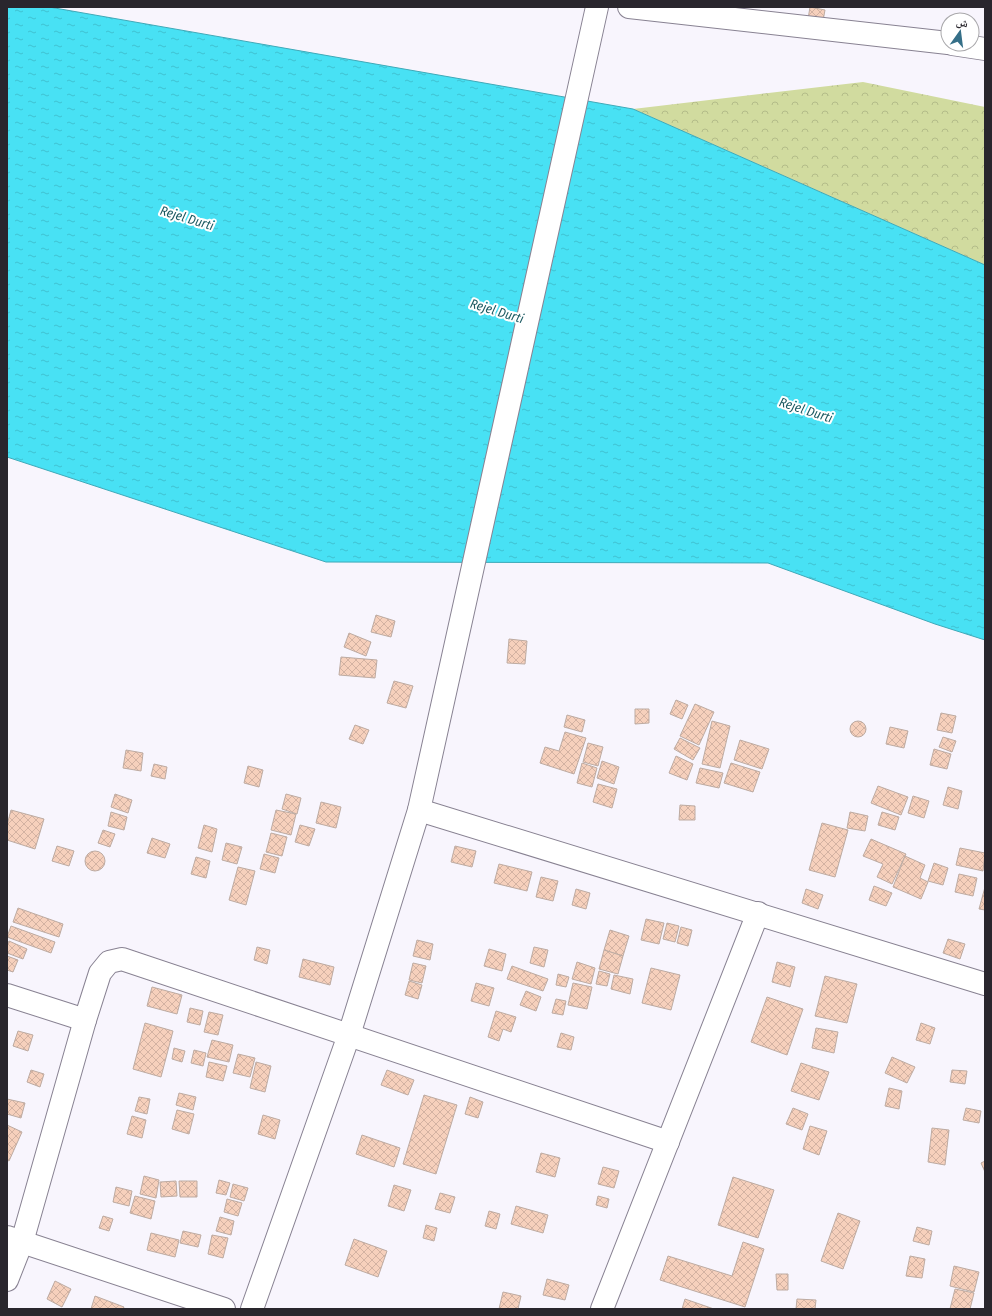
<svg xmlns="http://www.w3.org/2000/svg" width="992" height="1316" font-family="'Fira Sans Condensed','Noto Naskh Arabic',sans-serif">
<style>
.forest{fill:url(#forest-crowns)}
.water{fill:url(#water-ripples);stroke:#3fa9b8}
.building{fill:url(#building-cross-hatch);stroke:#bdaba2}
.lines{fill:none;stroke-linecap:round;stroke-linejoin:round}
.minor-casing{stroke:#888292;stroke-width:24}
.tertiary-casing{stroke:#888292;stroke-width:24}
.minor{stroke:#fff;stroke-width:22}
.tertiary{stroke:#fff;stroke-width:22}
.labels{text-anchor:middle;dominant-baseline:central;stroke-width:4;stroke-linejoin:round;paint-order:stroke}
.water-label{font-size:13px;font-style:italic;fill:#1c5a62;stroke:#fff}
</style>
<defs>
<pattern id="forest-crowns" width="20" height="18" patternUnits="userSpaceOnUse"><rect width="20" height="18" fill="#d1db9f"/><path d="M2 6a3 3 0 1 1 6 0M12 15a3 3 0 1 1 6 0" fill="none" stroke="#b3bc89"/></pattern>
<pattern id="water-ripples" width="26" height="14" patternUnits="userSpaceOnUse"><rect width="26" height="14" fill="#48e1f4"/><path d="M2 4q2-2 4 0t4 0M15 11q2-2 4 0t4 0" fill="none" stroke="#3fc1d2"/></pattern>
<pattern id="building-cross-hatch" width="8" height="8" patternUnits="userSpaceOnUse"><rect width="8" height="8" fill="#f6d0bc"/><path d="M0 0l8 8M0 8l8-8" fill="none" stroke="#d3b2a2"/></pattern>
</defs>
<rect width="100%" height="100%" fill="#f8f5fd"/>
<path class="forest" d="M863,82L985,107V265L633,109Z"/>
<path class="water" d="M7,7H49L633,109L985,265V640L935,624L768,563L326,562L7,457Z"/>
<g class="building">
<path d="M810,7L825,10L823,21L808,19Z"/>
<path d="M376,615L395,621L391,637L371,632Z"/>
<path d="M349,633L371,642L366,656L344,647Z"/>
<path d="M509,639L527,641L525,664L507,663Z"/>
<path d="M341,657L377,660L375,678L339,675Z"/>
<path d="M394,681L413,686L406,708L387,703Z"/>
<path d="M676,700L688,705L682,719L670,714Z"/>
<path d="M695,704L714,712L699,745L680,736Z"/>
<path d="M635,709H649V723L635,724Z"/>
<path d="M941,713L956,716L952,733L937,730Z"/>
<path d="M567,715L585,720L582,732L564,727Z"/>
<circle cx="858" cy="729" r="8"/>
<path d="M712,721L730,726L720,768L702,764Z"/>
<path d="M355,725L369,730L363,744L349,739Z"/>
<path d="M890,727L908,731L904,748L886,744Z"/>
<path d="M565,732L586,738L574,774L540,763L545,747L559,751Z"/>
<path d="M943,737L956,741L952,752L939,747Z"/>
<path d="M680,738L700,748L693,760L674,749Z"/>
<path d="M740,740L769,749L762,769L734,760Z"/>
<path d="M588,743L603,747L598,766L583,762Z"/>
<path d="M934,749L951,754L947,769L930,765Z"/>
<path d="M126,750L143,753L141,771L123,768Z"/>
<path d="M676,756L693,764L687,780L669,773Z"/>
<path d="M602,761L619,767L614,784L597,778Z"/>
<path d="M582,763L597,768L592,787L577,783Z"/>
<path d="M731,763L760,772L753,792L724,783Z"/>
<path d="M154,764L167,767L165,779L151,776Z"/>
<path d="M248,766L263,770L259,787L244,783Z"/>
<path d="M700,768L723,773L719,788L696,783Z"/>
<path d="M598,784L617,789L612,808L593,802Z"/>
<path d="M878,786L908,797L901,815L871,803Z"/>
<path d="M948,787L962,791L958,809L943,805Z"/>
<path d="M115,794L132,800L128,813L111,807Z"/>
<path d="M286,794L301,798L297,814L282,809Z"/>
<path d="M913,796L929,801L924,818L908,813Z"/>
<path d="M321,802L341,807L336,828L316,823Z"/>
<path d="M680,805L695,806V820H679Z"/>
<path d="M11,810L44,819L35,849L7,840V825Z"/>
<path d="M276,810L296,814L291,835L271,830Z"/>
<path d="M111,812L127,817L124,830L108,826Z"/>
<path d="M850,812L868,816L865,831L847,828Z"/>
<path d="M882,812L899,817L895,830L878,825Z"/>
<path d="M822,823L848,830L835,877L809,870Z"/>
<path d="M204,825L217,829L212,852L198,848Z"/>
<path d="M300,825L315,829L309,846L295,842Z"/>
<path d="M103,830L115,834L110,847L98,843Z"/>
<path d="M271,833L287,837L282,856L266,852Z"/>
<path d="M152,838L170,844L165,858L147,853Z"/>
<path d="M871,839L906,854L892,884L877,877L883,864L863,856Z"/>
<path d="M226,843L242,847L237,864L222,860Z"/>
<path d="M57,846L74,851L69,866L52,861Z"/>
<path d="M455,846L476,851L472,867L451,862Z"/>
<path d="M960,848L985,853L983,871L956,865Z"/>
<circle cx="95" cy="861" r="10"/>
<path d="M264,854L279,858L275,873L260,869Z"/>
<path d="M905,856L925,865L920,878L928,882L921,899L893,887Z"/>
<path d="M196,857L210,861L206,878L191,874Z"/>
<path d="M934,863L948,868L943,885L928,881Z"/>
<path d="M499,864L532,872L527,891L494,883Z"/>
<path d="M238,867L255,871L246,905L229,900Z"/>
<path d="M959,874L977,878L973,896L955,892Z"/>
<path d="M541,877L558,881L553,901L536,897Z"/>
<path d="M874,886L892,893L886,906L869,900Z"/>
<path d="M985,887V910L979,909Z"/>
<path d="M576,889L590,893L586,909L572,905Z"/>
<path d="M806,889L823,895L818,909L802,903Z"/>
<path d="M18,908L63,924L59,937L13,922Z"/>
<path d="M646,919L664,923L659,944L641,940Z"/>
<path d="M667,923L679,926L675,942L663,939Z"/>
<path d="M11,926L55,942L51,953L7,937Z"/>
<path d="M681,927L692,930L688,946L677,943Z"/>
<path d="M610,930L629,936L623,956L604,950Z"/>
<path d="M948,939L965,944L960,959L943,953Z"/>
<path d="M417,940L433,944L430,960L413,956Z"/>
<path d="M9,941L27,949L23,959L7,953V945Z"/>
<path d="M257,947L270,950L267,964L254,960Z"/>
<path d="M534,947L548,950L544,967L530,963Z"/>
<path d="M489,949L506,954L502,971L484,966Z"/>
<path d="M604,950L623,956L618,974L599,969Z"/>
<path d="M7,956L18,960L13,972L7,970Z"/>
<path d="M303,959L334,967L330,985L299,977Z"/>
<path d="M577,962L595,968L591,984L572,979Z"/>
<path d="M777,962L795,967L790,987L772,982Z"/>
<path d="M413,963L426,966L422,983L409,980Z"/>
<path d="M512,966L548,979L543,991L507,979Z"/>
<path d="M651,968L680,975L671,1010L642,1003Z"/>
<path d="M599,971L610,974L607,986L596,984Z"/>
<path d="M558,974L569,977L566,987L556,985Z"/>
<path d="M614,975L633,979L630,994L611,989Z"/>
<path d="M825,976L857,984L847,1023L815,1016Z"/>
<path d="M409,981L422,985L418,999L405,995Z"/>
<path d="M476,983L494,988L489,1006L471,1001Z"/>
<path d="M573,983L592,987L587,1009L568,1005Z"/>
<path d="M152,987L182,995L177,1014L147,1006Z"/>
<path d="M526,991L541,997L536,1011L520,1005Z"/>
<path d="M767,997L803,1009L787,1055L751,1042Z"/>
<path d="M556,999L566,1001L563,1015L552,1013Z"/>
<path d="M190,1008L203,1011L200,1025L187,1022Z"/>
<path d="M496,1011L516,1017L511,1032L503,1029L499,1041L488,1037Z"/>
<path d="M209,1012L223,1015L218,1035L204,1032Z"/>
<path d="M145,1023L173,1031L161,1077L133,1069Z"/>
<path d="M921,1023L935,1028L930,1044L916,1040Z"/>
<path d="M816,1028L838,1032L834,1053L812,1048Z"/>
<path d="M18,1031L33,1035L28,1051L13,1046Z"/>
<path d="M561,1033L574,1037L571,1050L557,1047Z"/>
<path d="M212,1040L233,1045L229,1062L207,1057Z"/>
<path d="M174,1048L185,1051L182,1062L172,1059Z"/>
<path d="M194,1050L206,1053L203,1066L191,1063Z"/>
<path d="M238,1054L255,1058L250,1077L233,1073Z"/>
<path d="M892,1057L915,1067L907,1083L885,1073Z"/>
<path d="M209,1062L227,1066L223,1081L206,1077Z"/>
<path d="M256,1062L271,1066L265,1092L250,1088Z"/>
<path d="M801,1063L829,1072L819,1100L791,1091Z"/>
<path d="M31,1070L44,1074L40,1087L27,1082Z"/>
<path d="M387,1070L414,1080L408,1095L381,1085Z"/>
<path d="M952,1070L967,1071L965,1084L950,1082Z"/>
<path d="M889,1088L902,1091L899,1109L885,1106Z"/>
<path d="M179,1093L196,1097L193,1110L176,1105Z"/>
<path d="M424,1095L457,1105L436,1174L403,1164Z"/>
<path d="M139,1097L150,1099L147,1114L135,1111Z"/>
<path d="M470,1097L483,1102L478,1118L465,1114Z"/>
<path d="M7,1099L25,1103L21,1118L7,1114Z"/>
<path d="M793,1108L808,1114L802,1130L786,1124Z"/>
<path d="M966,1108L981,1111L979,1123L963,1120Z"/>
<path d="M177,1110L194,1114L189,1134L172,1129Z"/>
<path d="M263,1115L280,1120L275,1139L258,1134Z"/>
<path d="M132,1116L146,1120L142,1138L127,1134Z"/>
<path d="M7,1125L22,1132L9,1161L7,1160Z"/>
<path d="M810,1126L827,1131L819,1155L803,1149Z"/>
<path d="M932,1128L949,1130L945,1165L928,1162Z"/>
<path d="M362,1135L400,1148L394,1167L356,1154Z"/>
<path d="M541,1153L560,1158L555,1177L536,1172Z"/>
<path d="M985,1161V1172L981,1163Z"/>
<path d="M603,1167L619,1171L614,1188L598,1184Z"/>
<path d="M144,1176L159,1180L156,1198L140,1194Z"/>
<path d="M733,1177L774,1190L758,1238L718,1225Z"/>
<path d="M219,1180L230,1183L226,1195L216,1193Z"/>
<path d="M176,1181L177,1196L161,1197L160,1182Z"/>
<path d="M179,1181H197V1197H180Z"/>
<path d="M233,1184L248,1188L244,1201L230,1197Z"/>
<path d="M394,1185L411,1190L404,1211L388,1206Z"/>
<path d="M116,1187L132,1191L129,1206L113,1202Z"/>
<path d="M440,1193L455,1197L450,1213L435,1209Z"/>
<path d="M135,1196L155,1201L151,1219L130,1213Z"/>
<path d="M598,1196L609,1199L607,1208L596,1205Z"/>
<path d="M227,1199L242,1203L238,1216L224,1212Z"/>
<path d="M516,1206L548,1215L543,1233L511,1224Z"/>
<path d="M489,1211L500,1214L496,1229L485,1226Z"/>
<path d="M838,1213L860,1221L843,1269L821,1261Z"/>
<path d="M103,1216L113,1219L109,1231L99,1228Z"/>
<path d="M220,1217L234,1221L231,1235L216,1231Z"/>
<path d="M426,1225L437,1228L434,1241L423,1238Z"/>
<path d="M917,1227L932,1231L929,1245L913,1241Z"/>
<path d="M183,1231L201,1235L198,1247L180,1243Z"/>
<path d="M151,1233L179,1240L175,1257L147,1250Z"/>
<path d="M212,1235L228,1238L223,1258L208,1254Z"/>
<path d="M354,1239L387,1251L378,1277L345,1265Z"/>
<path d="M743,1242L764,1249L745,1307L660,1280L668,1256L732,1276Z"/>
<path d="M910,1256L925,1259L922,1278L906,1276Z"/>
<path d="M954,1266L979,1272L974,1292L950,1286Z"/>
<path d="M776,1274H788V1290H777Z"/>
<path d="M547,1279L569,1285L565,1300L543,1295Z"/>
<path d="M55,1281L71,1289L62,1307L47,1299Z"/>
<path d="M955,1289L974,1293L970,1309H950Z"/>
<path d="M503,1292L521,1296L518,1309H499Z"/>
<path d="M95,1296L124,1307L123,1309H91Z"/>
<path d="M685,1299L714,1309H682Z"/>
<path d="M797,1299L816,1300L815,1309H796Z"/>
</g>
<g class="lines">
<defs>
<g id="minor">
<path d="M629,7L948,43"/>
<path d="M952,44L985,49"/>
<path d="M419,810L985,984"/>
<path d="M7,995L85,1020"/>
<path d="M7,1237L224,1309"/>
<path d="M7,1280L22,1242L85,1020L100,973L109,962L122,959L668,1142"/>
<path d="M602,1309L758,913"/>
</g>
<path id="tertiary" d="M252,1309L349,1035L419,810L597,7"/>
</defs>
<use href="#minor" class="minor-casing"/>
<use href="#tertiary" class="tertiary-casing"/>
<use href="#minor" class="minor"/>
<use href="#tertiary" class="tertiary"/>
</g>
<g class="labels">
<g class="water-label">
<text transform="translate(187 218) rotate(17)">Rejel Durti</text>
<text transform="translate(497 311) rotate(17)">Rejel Durti</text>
<text transform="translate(806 410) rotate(18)">Rejel Durti</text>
</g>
</g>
<rect width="992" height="1316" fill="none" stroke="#29262d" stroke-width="16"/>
<g transform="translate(960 32) rotate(14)"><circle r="19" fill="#ffffff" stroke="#a9a8ab"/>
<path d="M0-3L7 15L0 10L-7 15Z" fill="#356f88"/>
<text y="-6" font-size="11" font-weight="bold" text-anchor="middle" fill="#29262d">ش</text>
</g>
</svg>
